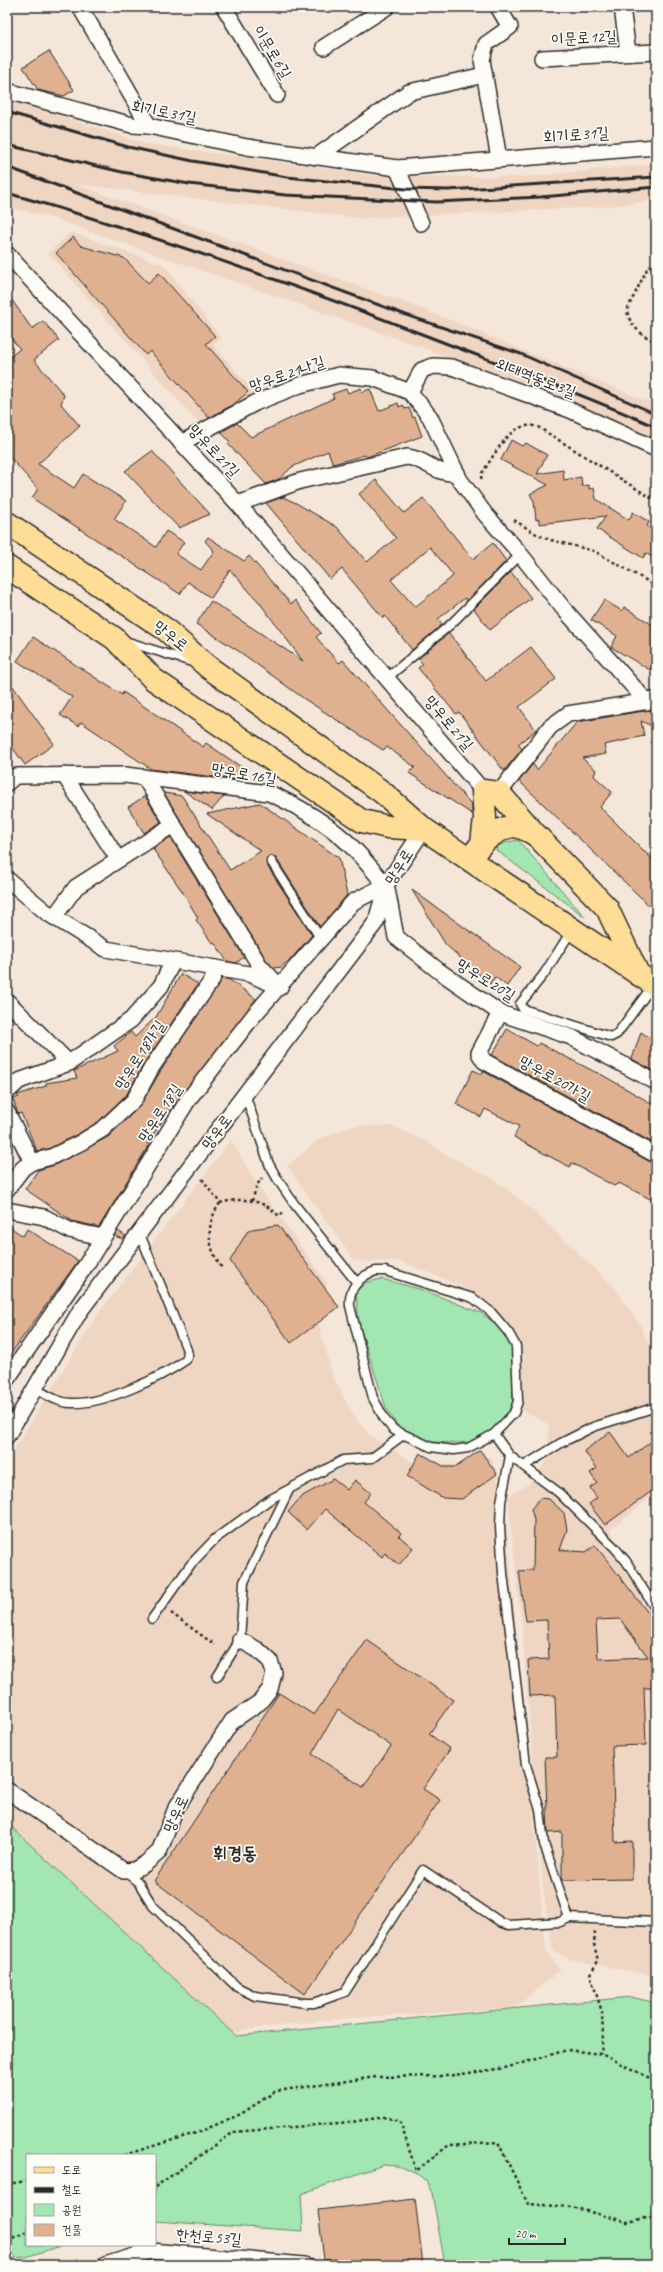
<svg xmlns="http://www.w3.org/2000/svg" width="663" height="2272" font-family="Caveat,'Poor Story',sans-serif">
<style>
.built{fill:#eed6c3}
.green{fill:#a2e6b1;stroke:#66886e}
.building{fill:#e0b191;stroke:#2b2b2b;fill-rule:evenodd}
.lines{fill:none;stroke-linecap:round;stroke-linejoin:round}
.lane-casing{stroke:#2b2b2b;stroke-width:11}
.street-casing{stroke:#2b2b2b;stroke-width:18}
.primary-casing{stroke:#2b2b2b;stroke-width:25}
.path{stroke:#2b2b2b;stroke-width:2.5;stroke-dasharray:3 3;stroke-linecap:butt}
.lane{stroke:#fdfcf7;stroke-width:8}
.street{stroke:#fdfcf7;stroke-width:15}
.primary{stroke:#ffdd96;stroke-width:22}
.rail{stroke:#2b2b2b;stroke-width:3}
.labels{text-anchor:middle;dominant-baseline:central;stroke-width:3.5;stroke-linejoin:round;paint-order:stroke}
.street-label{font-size:16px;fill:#2b2b2b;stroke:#fdfcf7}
.quarter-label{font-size:18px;font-weight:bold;fill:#2b2b2b;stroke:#fdfcf7}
</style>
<rect width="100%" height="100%" fill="#f4e6d8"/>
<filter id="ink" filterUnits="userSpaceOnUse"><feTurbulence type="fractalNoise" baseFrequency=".025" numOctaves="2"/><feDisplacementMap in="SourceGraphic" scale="8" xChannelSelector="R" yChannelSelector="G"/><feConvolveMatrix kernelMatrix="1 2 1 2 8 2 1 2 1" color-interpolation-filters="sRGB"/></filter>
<g filter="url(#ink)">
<g class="built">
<path d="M7,98L146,144L382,176L524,177L656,164V200L602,207L359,218L75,184L433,313L656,405V446L613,425L427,349L49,217L7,207Z"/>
<path d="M71,232L164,265L221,338L213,345L258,396L209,435L48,253Z"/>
<path d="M352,1126H391L418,1137L450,1157L495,1180L530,1208L614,1287L640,1325L656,1360V1493L610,1530L656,1609V1993L649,1975L569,1959L553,1950L543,1888L523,1638L508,1497L529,1484L548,1459L549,1425L522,1410L519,1340L488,1302L459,1285L400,1261L369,1262L354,1260L287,1166L318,1140Z"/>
<path d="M231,1140L258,1186L327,1283L318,1321L332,1374L352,1414L369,1435L413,1462L454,1465L491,1457L504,1500L546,1951L560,1970L515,2008L339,2019L243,2030L78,2124L7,2078V1461L96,1317Z"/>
</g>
<g class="green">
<path d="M518,840L585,917L496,850V847L504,843Z"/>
<path d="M382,1279L423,1290L481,1313L500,1327L512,1347L513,1401L506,1418L498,1426L475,1442L453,1443L433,1442L398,1426L386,1408L359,1324L356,1291L367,1282Z"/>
<path d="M7,1823L236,2036L631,1997L656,2003V2265H445L432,2193L426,2181L415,2172L397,2166L383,2165L301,2194L303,2231L155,2221V2155H27V2245H63L26,2257L7,2258Z"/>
</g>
<g class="building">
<path d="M49,51L74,90L64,96L38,90L23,67Z"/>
<path d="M73,237L81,246L124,258L148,283L159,273L215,336L206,344L248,392L234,404L209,418L150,351L146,355L56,253Z"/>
<path d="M7,293L32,329L43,321L59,340L34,360L64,395L61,404L80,426L38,464L74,488L83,474L126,501L114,519L156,547L166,531L184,542L176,554L201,570L214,551L205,541L208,537L244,561L249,556L291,604L295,600L321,633L316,637L329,652L339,663L343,660L472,805V814L409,773L415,767L387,747L383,750L303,698L240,652L196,624L211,601L303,661L259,602L230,570L211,598L188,582L180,594L32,498L38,489L7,454V359L20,349L7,333Z"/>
<path d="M361,388L362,392L370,389L379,411L398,403L399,407L403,405L405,409L409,408L413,418L415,417L422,436L367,457L365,455L333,464L328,451L292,467L279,479L266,484L228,444L230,442L221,432L237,423L251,437L334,398L332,394L346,389L348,393Z"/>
<path d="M511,440L522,446L526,443L547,455L537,474L563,470L564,480L581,477L582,486L589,485V489L594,488L596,499L629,520L633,512L649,522L647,526L656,532V560L646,553L643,558L597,529L606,516L539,524V519L536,520L534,501L530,494L548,485L501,460Z"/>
<path d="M152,451L210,514L179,528L125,471Z"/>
<path d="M376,480L404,513L423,498L473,559L493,543L506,561L467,601L465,598L438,619L442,625L412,650L385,616L383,618L342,569L330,579L266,503L283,497L296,503L337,527L367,562L396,538L359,494ZM430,547L453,575L452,577L415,607L391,580Z"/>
<path d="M511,572L531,598L490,630L474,609Z"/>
<path d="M604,600L622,611L624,607L656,627V661L650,670L611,647L617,636L591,620Z"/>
<path d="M449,633L486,681L531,647L556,679L519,707L536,730L518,744L522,749L504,771L459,712L456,714L418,668L423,664L418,659Z"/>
<path d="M33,637L122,695L123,692L203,747L206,743L247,771L238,780L151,769L81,722L78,726L60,715L72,697L17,661Z"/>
<path d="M7,678L54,744L25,765L7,740Z"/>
<path d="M656,709V728L641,721L644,736L604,745L606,754L582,758L596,770L594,776L612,792L600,807L656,863V912L519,781L533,764L537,770L577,722Z"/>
<path d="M184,791L224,796L212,810Z"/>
<path d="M164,793L182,796L230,870L261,851L207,814L260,803L339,858L347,895L320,927L276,858L271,856L268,857L266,864L312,935L290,960L281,967L274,968L267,961Z"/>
<path d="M145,796L161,822L144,833L128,807Z"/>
<path d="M170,837L244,957L236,963L227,961L214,942L212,943L196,920L198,918L184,894L153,849Z"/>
<path d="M412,890L520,967L507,986L495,977L490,984L446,945Z"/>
<path d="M181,974L198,984L145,1062L127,1094L98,1122L76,1135L48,1149L37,1151L21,1113L18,1114L13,1099L19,1097L17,1095L46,1086V1083L77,1078L74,1071L118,1051L114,1046L131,1032L135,1037L156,1017Z"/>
<path d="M222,978L230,980L256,999L168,1113L147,1144L149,1145L99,1227L72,1221L25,1189L38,1170L55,1165L108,1137L140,1106L160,1072Z"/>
<path d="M507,1029L537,1046L539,1043L597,1073V1072L656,1106L655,1144L492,1055Z"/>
<path d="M641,1032L656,1042V1072L632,1059Z"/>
<path d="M473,1070L482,1074L483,1071L656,1165V1202L619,1183L614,1186L572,1163L570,1167L543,1153L514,1137L519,1126L485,1109L481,1117L456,1104Z"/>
<path d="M7,1225L23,1236L27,1229L78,1261L7,1359Z"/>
<path d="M278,1225L339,1307L291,1343L230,1261L247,1232L252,1229Z"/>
<path d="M118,1231L126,1236L123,1239L114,1236Z"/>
<path d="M610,1432L629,1458L656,1438V1488L605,1525L589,1504L597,1498L590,1488L597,1483L590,1473L597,1468L584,1451Z"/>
<path d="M480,1450L497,1474L462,1499L443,1498L407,1476L420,1453L445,1467H456Z"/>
<path d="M333,1479L347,1490L355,1480L371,1493L364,1502L401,1533L399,1536L413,1548L399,1565L385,1553L382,1557L325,1509L307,1530L288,1512L301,1497Z"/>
<path d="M540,1498L549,1499L564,1513L567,1530L560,1550L586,1552L595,1545L656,1623V1688H644L646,1745L612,1746L615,1842L632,1841V1879L562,1880V1832L548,1833L545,1757H557L555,1695L530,1696L528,1660L549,1659L547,1620L526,1621L519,1571L533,1570L534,1520L531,1509ZM620,1619L648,1657L598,1659L596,1620Z"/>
<path d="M367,1640L453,1700L429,1734L450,1749L423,1789L440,1800L305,1994L154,1881L279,1693L314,1715ZM338,1709L391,1746L363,1787L312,1754Z"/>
<path d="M415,2199L423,2265H336L335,2259L324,2260L318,2210Z"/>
</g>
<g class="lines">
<defs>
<g id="lane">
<path d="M125,641L192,662"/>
<path d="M387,678L451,624L520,555"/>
<path d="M271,861L321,939"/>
<path d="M572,930L544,974L520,1004L523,1009L611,1037L617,1034L653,985"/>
<path d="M245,1094L269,1164L278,1180L295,1205L357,1283"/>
<path d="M376,1271H385L473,1298L491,1312L508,1332L516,1346L518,1401L514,1413L494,1434L468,1448L454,1450L431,1447L394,1430L385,1420L373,1398L350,1306C348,1289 359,1276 376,1271Z"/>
<path d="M34,1388C46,1394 58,1403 71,1403C103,1405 160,1378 186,1360L188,1355L187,1350L140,1234"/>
<path d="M494,1434L510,1456L501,1502L500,1527L503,1573L526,1765L540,1810L544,1844L569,1918L656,1922"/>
<path d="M510,1456L558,1492L614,1547L626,1561L656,1610"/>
<path d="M524,1466L561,1443L593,1427L656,1407"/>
<path d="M152,1619L191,1564L215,1539L269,1500L343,1460L372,1458L403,1435"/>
<path d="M217,1677L240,1640L244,1582L289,1490"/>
<path d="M124,1871L138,1882L153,1906L237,1987L255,1996L306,2003H314L345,1992L423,1870L502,1923L509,1925L560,1922L569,1918"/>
</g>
<g id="street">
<path d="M80,7L149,126"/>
<path d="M224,7L277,95"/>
<path d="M498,7L510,27L486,44L482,60L499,159"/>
<path d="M622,7L628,53"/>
<path d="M324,47L387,7"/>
<path d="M542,58L656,52"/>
<path d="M7,91L132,125L149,126L247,147L397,168L656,147"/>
<path d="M316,157L409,92L484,75"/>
<path d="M397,168L421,223"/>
<path d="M7,254L238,504L483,791"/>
<path d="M410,392L422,370L433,366L452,367L570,410L656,449"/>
<path d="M181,443L255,403L300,385L339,375L373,378L410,392L430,417L460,480L485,514L517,550L563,608L647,702"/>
<path d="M238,504L300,481L407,457C427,459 435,475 457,473"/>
<path d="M64,775L118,859"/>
<path d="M144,777L260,966L275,982"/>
<path d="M7,783L15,776L125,775L269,793C296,805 325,822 347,842C361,855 373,871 386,885"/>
<path d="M499,793L550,727L568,714L655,700"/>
<path d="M7,879L46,912L106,949L249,974L280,987"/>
<path d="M387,889L396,937L439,971L500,1013L571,1037L656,1082"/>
<path d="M54,917L76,887L173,825"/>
<path d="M7,1001L69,1063"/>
<path d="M500,1013L479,1053L484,1061L656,1155"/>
<path d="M7,1092L19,1081L69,1063L131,1020L161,986L173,961"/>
<path d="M7,1112L32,1162"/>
<path d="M7,1189L23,1168L32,1162L51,1157L80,1143L103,1129L134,1100L152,1067L212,980L216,968"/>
<path d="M7,1210L44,1217L69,1230L103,1237"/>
<path d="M7,1379L86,1265L188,1100L254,1015L353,902L386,885"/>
<path d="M7,1436L80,1311L376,922L386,885L424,829"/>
<path d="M7,1790L124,1871L134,1870L145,1864L159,1852L176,1808L232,1721L260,1702L270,1689L274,1673L270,1661L258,1650L240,1640"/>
<path d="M105,2265L151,2251L304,2265"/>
</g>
<g id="primary">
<path d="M7,523L165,629L208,667L382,792L424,829L656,986"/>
<path d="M7,567L114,638L153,679L362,821L388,827L424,829"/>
<path d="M482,843L485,818L483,791L499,793L536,835L607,908L638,974"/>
<path d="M476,851C483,841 499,828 513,826C521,826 529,831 536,835"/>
</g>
</defs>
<use href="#lane" class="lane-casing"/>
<use href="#street" class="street-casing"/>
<use href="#primary" class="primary-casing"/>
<g class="path">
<path d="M656,261L647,269L627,310C629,326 643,336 656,342"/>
<path d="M481,479L482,473C495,455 511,418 538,427L656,501"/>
<path d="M514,520L538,535L551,540L594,551L656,586"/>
<path d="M202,1179L220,1203C242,1197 263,1199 279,1216L284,1212"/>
<path d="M252,1201L257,1185L262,1178"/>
<path d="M220,1203C205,1225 207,1247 222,1268"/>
<path d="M171,1613L215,1645"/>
<path d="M595,1932L594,1944L598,1961L590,1974L602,2012L603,2036L601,2054"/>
<path d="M124,2155L199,2132L241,2114L276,2091L376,2077L447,2076L505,2068L567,2050L601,2054L656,2081"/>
<path d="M7,2184L27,2181"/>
<path d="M155,2187L234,2132L351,2122L384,2117L400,2121L416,2171L449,2145L498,2142L528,2204L572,2207L627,2222L656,2216"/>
<path d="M7,2240L27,2232"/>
</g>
<use href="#lane" class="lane"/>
<use href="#street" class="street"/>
<use href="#primary" class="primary"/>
<g class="rail">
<path d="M7,112L128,147L193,161L287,177L406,189L448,190L656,177"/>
<path d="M7,145L122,172L189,184L285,195L437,202L541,197L656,187"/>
<path d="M7,167L406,315L521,354L656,414"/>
<path d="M7,193C149,233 289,283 427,336C504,366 581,393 656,427"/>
</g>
</g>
</g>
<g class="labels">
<g class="street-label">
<text transform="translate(584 38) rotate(-3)">이문로12길</text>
<text transform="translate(272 52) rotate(59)">이문로6길</text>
<text transform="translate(164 112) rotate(11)">회기로31길</text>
<text transform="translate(576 135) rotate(-4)">회기로31길</text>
<text transform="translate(287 374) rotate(-19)">망우로21나길</text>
<text transform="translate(536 378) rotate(21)">외대역동로3길</text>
<text transform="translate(214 451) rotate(47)">망우로21길</text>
<text transform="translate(171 636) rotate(39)">망우로</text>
<text transform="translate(449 723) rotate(50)">망우로21길</text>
<text transform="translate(244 774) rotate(10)">망우로16길</text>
<text transform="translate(399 867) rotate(-58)">망우로</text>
<text transform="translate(486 980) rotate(32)">망우로20길</text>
<text transform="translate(140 1055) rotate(-57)">망우로18가길</text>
<text transform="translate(555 1079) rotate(29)">망우로20가길</text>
<text transform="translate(160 1113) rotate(-57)">망우로18길</text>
<text transform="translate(217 1132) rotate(-53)">망우로</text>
<text transform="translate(176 1814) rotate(-65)">망우로</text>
<text transform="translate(209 2237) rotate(5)">한천로53길</text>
</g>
<g class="quarter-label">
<text x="235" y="1853">휘경동</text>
</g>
</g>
<rect width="663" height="2272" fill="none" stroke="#fdfcf7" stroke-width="24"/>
<rect x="12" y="12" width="639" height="2248" fill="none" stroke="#2b2b2b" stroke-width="1.5" filter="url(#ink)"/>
<rect x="26" y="2154" width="130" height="92" fill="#fdfcf7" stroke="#a9a8a5"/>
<rect x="34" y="2167" width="20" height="6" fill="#ffdd96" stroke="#a9a8a5"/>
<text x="62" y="2174" font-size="12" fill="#2b2b2b">도로</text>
<rect x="34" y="2187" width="20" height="6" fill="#2b2b2b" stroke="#a9a8a5"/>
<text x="62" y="2194" font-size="12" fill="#2b2b2b">철도</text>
<rect x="34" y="2204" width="20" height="12" fill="#a2e6b1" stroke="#a9a8a5"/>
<text x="62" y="2214" font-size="12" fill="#2b2b2b">공원</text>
<rect x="34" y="2224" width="20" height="12" fill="#e0b191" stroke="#a9a8a5"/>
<text x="62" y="2234" font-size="12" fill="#2b2b2b">건물</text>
<path d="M509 2238v6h56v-6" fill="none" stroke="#2b2b2b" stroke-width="2"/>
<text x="515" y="2238" font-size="12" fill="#2b2b2b" stroke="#fdfcf7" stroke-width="3" paint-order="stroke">20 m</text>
</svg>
